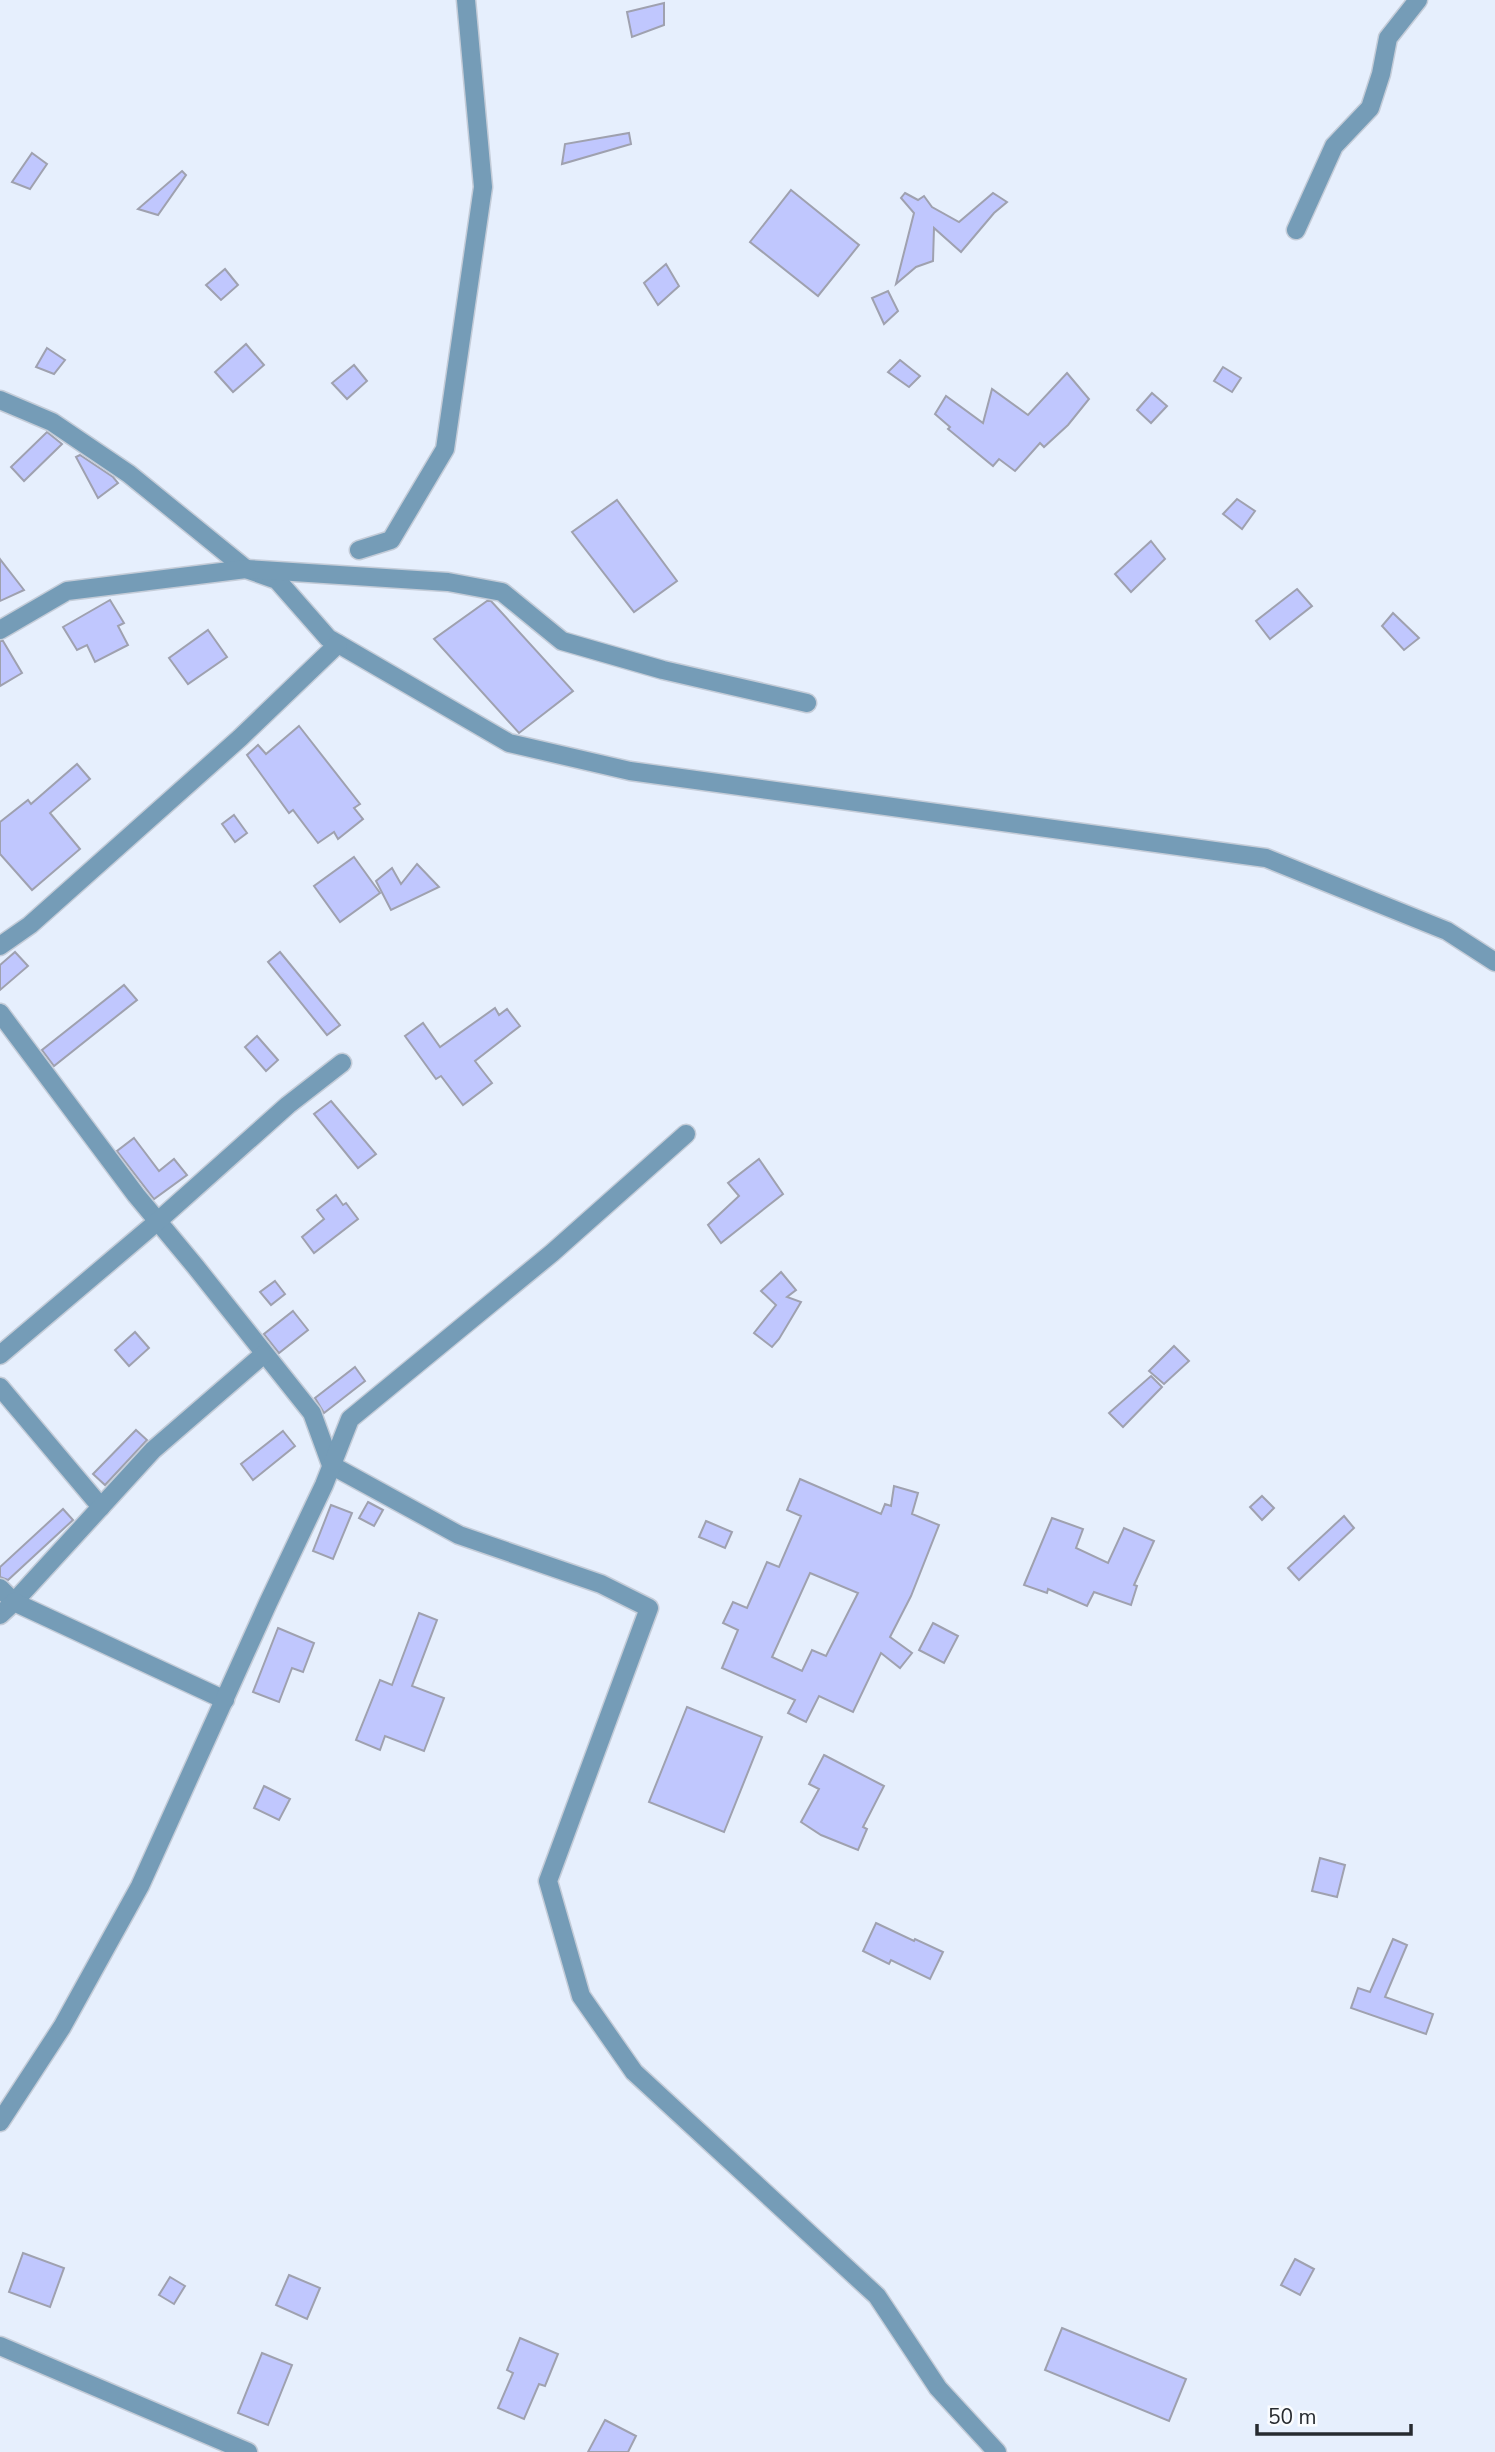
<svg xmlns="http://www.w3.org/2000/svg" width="1495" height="2452" font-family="'Nunito Sans',sans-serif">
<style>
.building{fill:#c0c7fe;stroke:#9fa1af;stroke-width:2;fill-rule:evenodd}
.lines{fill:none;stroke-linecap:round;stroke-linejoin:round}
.street-casing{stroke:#c4ccd8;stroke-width:21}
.street{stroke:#759cb7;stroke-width:18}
</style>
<rect width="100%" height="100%" fill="#e6effd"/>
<g class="building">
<path d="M664,3V25L632,37L627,12Z"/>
<path d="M629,133L631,144L562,164L565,144Z"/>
<path d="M32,153L47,164L30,189L12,182Z"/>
<path d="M182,171L186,175L158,215L138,209Z"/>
<path d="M791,190L859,245L818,296L750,242Z"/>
<path d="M905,193L918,200L924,196L932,207L959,222L993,193L1007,202L994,213L961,252L934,228L933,261L916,267L896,284L914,213L901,198Z"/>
<path d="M666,264L679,286L658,305L644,283Z"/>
<path d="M225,269L238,285L221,300L206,285Z"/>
<path d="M888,291L898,311L884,324L872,298Z"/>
<path d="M246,344L264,365L233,392L215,372Z"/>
<path d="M47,348L65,360L54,374L36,367Z"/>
<path d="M900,360L920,376L909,387L888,372Z"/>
<path d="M354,365L367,381L347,399L332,383Z"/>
<path d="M1223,367L1241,378L1232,392L1214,381Z"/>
<path d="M1067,373L1089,399L1068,425L1044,447L1040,443L1015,471L999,459L993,466L948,429L950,427L935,414L946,396L983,423L992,389L1028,415Z"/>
<path d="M1152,393L1167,406L1151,423L1137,410Z"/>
<path d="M47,432L62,444L24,481L11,467Z"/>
<path d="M80,455L113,477L118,483L98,498L76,457Z"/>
<path d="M1237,499L1255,511L1242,529L1223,514Z"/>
<path d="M617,500L677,581L634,612L572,532Z"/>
<path d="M1151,541L1165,559L1131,592L1115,574Z"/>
<path d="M0,559L24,590L0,601Z"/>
<path d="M1297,589L1312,606L1270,639L1256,621Z"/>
<path d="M110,600L124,623L118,626L128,645L95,662L87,645L77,650L63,627Z"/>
<path d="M487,601H491L573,691L519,733L434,639Z"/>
<path d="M1393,613L1419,638L1404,650L1382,626Z"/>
<path d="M208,630L227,657L188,684L169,658Z"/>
<path d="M0,641H3L22,673L0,686Z"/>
<path d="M299,726L360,804L354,808L363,819L338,839L334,832L318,843L293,810L289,813L247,755L258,745L266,754Z"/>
<path d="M77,764L90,779L50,813L80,849L32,890L0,854V822L28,800L31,804Z"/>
<path d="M234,815L247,833L235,842L222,824Z"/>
<path d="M354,857L380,893L340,922L314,886Z"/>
<path d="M417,864L439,887L391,910L376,881L392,868L401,884Z"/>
<path d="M15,952L28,966L0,990V965Z"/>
<path d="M280,952L340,1025L327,1035L268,962Z"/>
<path d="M124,985L137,1000L54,1066L42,1050Z"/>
<path d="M495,1008L499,1015L507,1009L520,1026L475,1061L492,1083L463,1105L441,1076L436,1079L405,1036L423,1023L440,1047Z"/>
<path d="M257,1036L278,1060L266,1071L245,1047Z"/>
<path d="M331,1101L376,1154L358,1168L314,1114Z"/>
<path d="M134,1138L159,1171L174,1159L187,1175L154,1199L117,1151Z"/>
<path d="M759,1159L783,1194L721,1243L708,1225L739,1196L728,1183Z"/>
<path d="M336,1195L343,1205L346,1203L358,1219L314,1253L302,1237L324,1219L317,1210Z"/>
<path d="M781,1272L796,1290L787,1297L801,1302L779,1339L772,1347L754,1333L776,1305L761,1291Z"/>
<path d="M275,1281L285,1294L271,1305L260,1292Z"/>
<path d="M293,1311L308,1330L279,1353L264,1334Z"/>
<path d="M135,1332L149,1348L129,1366L115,1350Z"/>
<path d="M1174,1346L1189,1361L1164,1384L1149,1371Z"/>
<path d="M355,1367L365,1381L324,1413L315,1398Z"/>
<path d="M1151,1376L1162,1387L1123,1427L1109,1413Z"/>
<path d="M136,1430L147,1440L105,1485L93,1474Z"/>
<path d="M283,1431L295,1446L253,1480L241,1464Z"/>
<path d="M800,1479L881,1514L885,1504L891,1506L894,1486L918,1493L912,1514L939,1525L911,1596L890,1637L912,1653L900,1668L881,1653L853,1712L819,1696L806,1722L788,1713L795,1700L722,1668L738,1630L723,1623L733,1602L747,1608L767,1562L779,1567L801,1516L787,1510ZM810,1573L858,1593L826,1656L812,1650L802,1671L772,1657Z"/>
<path d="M1262,1496L1274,1508L1262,1520L1250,1507Z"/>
<path d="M368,1502L383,1510L374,1526L359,1518Z"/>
<path d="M331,1505L352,1513L333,1559L313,1551Z"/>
<path d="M63,1509L73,1520L8,1580L0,1577V1567Z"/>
<path d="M1344,1516L1354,1528L1299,1580L1288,1568Z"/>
<path d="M1052,1518L1083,1529L1076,1548L1108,1563L1124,1528L1154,1541L1134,1585L1137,1586L1131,1605L1094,1592L1087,1606L1048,1589L1047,1593L1024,1585Z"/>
<path d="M706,1521L732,1532L725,1548L699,1537Z"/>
<path d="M419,1613L437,1620L412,1686L444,1698L424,1751L385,1736L380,1750L356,1740L380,1680L392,1685Z"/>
<path d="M933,1623L958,1636L944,1663L919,1650Z"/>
<path d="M278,1628L314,1643L303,1672L292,1668L279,1702L253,1692Z"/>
<path d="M687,1707L762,1737L724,1832L649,1802Z"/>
<path d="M824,1755L884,1786L863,1827L867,1829L858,1850L821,1835L801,1822L819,1789L809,1784Z"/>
<path d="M264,1786L290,1799L279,1820L254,1808Z"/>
<path d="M1320,1858L1345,1865L1337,1897L1312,1891Z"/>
<path d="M876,1923L914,1941L915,1939L943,1952L930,1979L891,1960L889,1964L863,1951Z"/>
<path d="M1393,1939L1407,1945L1385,1997L1433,2014L1426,2034L1351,2008L1358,1988L1370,1992Z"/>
<path d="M23,2253L64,2268L50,2307L9,2292Z"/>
<path d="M1295,2259L1314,2269L1300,2295L1281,2285Z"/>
<path d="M289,2275L320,2288L307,2319L276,2305Z"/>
<path d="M170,2277L185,2286L174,2304L159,2295Z"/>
<path d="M1062,2328L1186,2379L1169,2421L1045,2370Z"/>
<path d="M520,2338L558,2354L545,2386L539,2384L524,2419L498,2408L513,2373L507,2370Z"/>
<path d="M262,2353L292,2365L268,2425L238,2413Z"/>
<path d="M605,2420L636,2436L628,2452H588Z"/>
</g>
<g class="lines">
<defs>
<g id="street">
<path d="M1296,230L1334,146L1370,108L1381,74L1388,38L1418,0"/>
<path d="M0,400L52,422L129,474L246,569L277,580L328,638L509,743L630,771L1266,858L1447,931L1495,962"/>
<path d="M359,550L391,540L445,449L483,187L466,0"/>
<path d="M0,630L67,591L246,569L448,582L502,592L562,641L663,670L807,703"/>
<path d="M0,946L30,925L240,738L338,644"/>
<path d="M0,1013L136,1195L195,1266L312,1413L331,1465L459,1535L601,1584L649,1608L548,1881L581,1996L634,2072L877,2296L938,2388L997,2452"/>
<path d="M0,1355L158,1221L288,1105L342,1063"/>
<path d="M0,1387L101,1507"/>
<path d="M0,1588L14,1602L153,1450L264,1354"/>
<path d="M0,1615L14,1602L225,1700"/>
<path d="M0,2122L62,2027L140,1886L268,1603L324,1485L350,1419L552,1253L686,1134"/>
<path d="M0,2346L248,2452"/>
</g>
</defs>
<use href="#street" class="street-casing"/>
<use href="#street" class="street"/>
</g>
<path d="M1257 2424v10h154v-10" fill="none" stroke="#272b30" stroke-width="3.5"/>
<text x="1268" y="2424" font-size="21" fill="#272b30" stroke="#fafcff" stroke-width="5" paint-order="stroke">50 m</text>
</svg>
